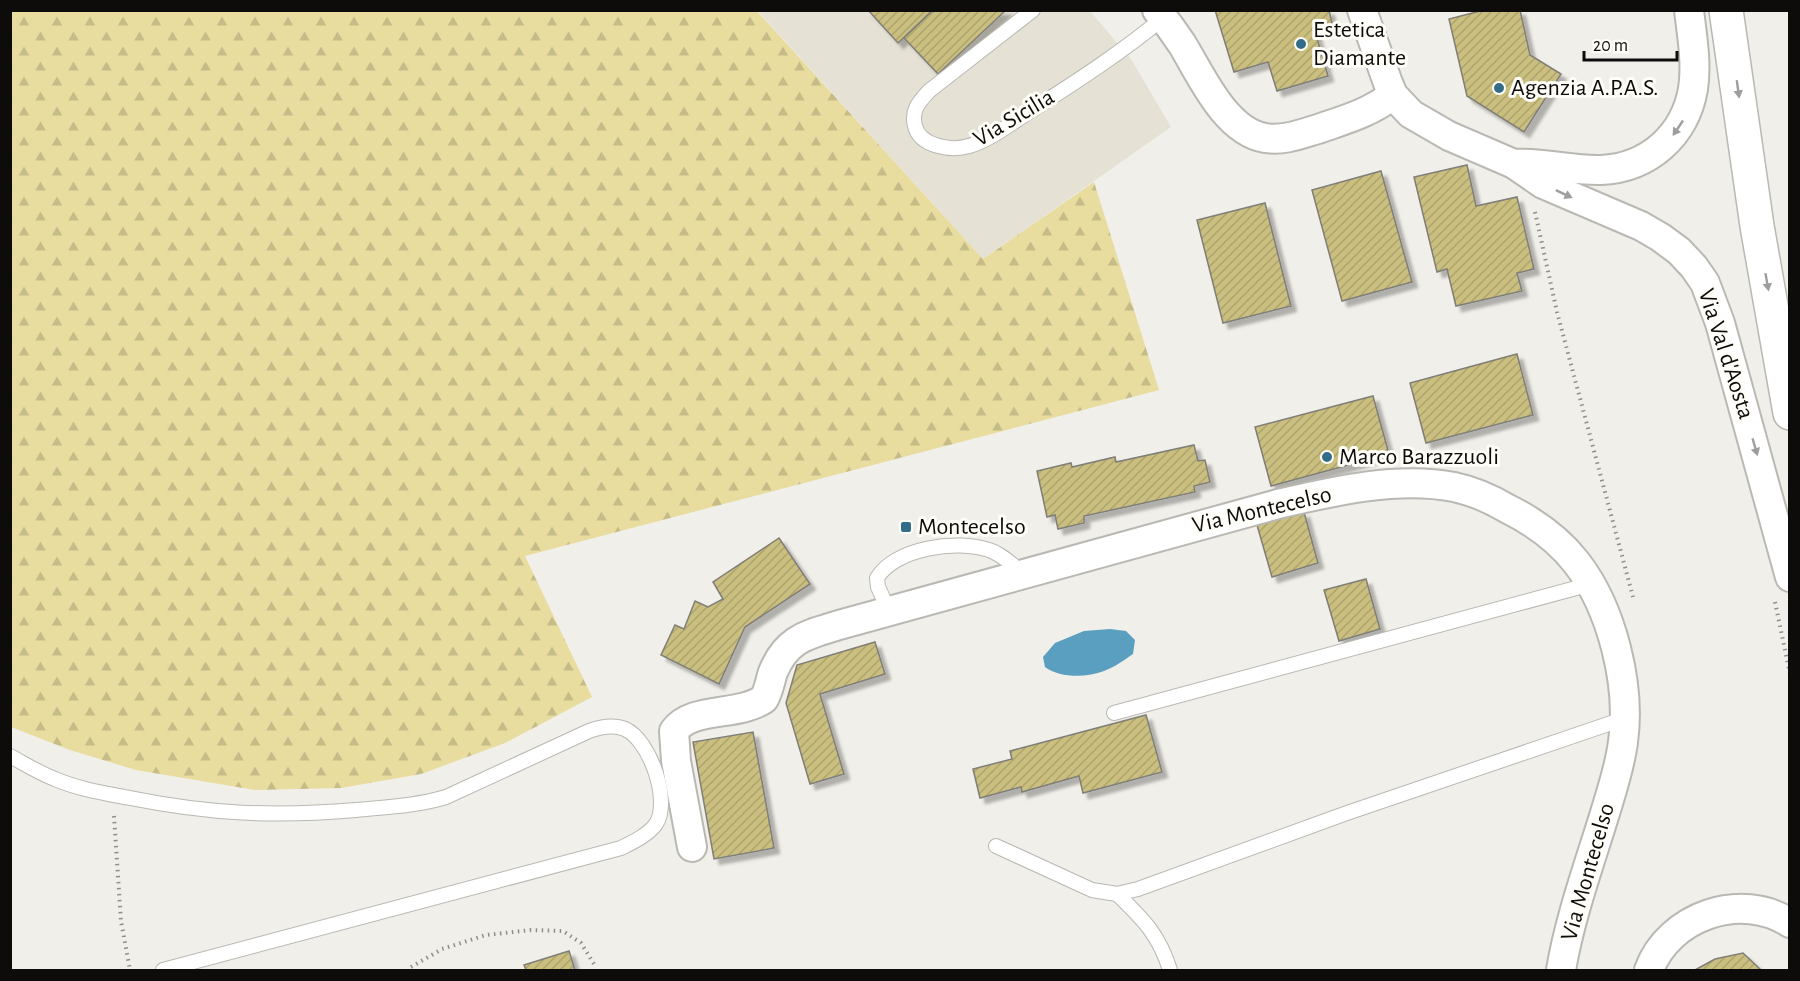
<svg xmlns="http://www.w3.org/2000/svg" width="1800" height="981" font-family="'Alegreya Sans',sans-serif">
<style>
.built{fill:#e5e2d5}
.forest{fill:url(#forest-firs)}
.water{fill:#5a9fbf}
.building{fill:url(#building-hatch);stroke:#7f7e78;stroke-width:1.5;filter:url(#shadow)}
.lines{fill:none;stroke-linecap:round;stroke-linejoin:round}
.lane-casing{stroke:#b9b8b2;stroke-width:16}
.street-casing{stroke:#b9b8b2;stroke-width:32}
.primary-casing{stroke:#b9b8b2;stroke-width:36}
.path{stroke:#908e8a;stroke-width:4;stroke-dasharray:1.5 4.5;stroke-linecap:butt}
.lane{stroke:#fff;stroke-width:14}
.street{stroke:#fff;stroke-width:28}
.primary{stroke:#fff;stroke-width:33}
.oneway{fill:#9e9e9d}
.poi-dot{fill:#346d87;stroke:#fefdf7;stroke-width:2}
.labels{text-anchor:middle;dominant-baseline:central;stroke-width:6;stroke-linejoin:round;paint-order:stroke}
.poi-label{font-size:24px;fill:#0d0c0a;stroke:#fefdf7;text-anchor:start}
.street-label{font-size:24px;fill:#0d0c0a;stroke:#fefdf7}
</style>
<defs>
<pattern id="forest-firs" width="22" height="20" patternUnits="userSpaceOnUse" patternTransform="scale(1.5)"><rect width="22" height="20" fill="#e8dc9f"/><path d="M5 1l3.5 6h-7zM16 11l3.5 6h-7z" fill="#c6bc88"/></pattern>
<pattern id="building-hatch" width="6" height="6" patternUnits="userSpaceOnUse" patternTransform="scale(1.5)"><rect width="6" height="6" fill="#cbbf7f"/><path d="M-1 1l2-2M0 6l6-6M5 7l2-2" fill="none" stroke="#ada36c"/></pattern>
<filter id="shadow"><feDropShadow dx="5.5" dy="5.5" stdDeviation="1.5" flood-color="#0004"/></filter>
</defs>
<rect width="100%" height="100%" fill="#f1efe9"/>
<path class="built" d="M758,11H1090L1131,59L1171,127L983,259Z"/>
<path class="forest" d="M10,11H757L983,259L1094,182L1159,390L525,556L592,697L505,743L421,774L341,788L255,790L136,770L70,750L11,727Z"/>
<path class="water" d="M1110,629L1126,631L1135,640L1133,654C1124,660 1115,667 1104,671C1086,678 1060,678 1045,667L1043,657L1055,643L1084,631Z"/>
<g class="building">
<path d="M868,10H933L898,43Z"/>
<path d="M933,10H1006L938,74L904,38Z"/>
<path d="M1215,10H1329L1332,23L1314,28L1328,76L1277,91L1268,62L1234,72Z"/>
<path d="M1484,10H1520L1530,55L1561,74L1524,132L1467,96L1449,19Z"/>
<path d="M1467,165L1476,206L1517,197L1534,269L1517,273L1522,291L1456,306L1447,269L1437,272L1414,177Z"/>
<path d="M1381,171L1412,282L1342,301L1312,190Z"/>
<path d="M1265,203L1291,306L1223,323L1197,220Z"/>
<path d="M1517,354L1533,415L1426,443L1410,383Z"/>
<path d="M1373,396L1389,454L1271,486L1255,427Z"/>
<path d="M1194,445L1198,461L1205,460L1210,482L1194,486L1195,492L1084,516V523L1058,529L1055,515L1047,517L1037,471L1071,463L1072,467L1115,457L1116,462Z"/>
<path d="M1304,512L1318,563L1272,577L1257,525Z"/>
<path d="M779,538L810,584L745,627L719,684L661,655L675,625L684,629L695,601L708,607L723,599L713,582Z"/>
<path d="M1366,579L1380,629L1339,641L1324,590Z"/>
<path d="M875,642L885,674L820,694L844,774L810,784L786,703L797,665Z"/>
<path d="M1146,715L1162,772L1083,793L1079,776L1022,792L1021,787L980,798L973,769L1012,759L1010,751Z"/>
<path d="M753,732L774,848L714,859L693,742Z"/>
<path d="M569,951L575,970H526L524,965Z"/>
<path d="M1743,953L1761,970H1695L1715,959Z"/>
</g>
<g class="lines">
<defs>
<g id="lane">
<path d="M1033,10L929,91C919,102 911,110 915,126C920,147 952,151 969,146C990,140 1010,124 1029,112C1074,83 1121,53 1163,18"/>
<path d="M889,611L878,587L877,578C895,548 957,539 989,550C1002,554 1012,565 1023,573"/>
<path d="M1114,713L1591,584"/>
<path d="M10,756C25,764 39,773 55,779C78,789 104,793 130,798C210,814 274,817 356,810C386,807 416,806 446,797L589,731C600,727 613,724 625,729C650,740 671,801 656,824C648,835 633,842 621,848L163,970"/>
<path d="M996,846L1092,890L1117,894L1138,889L1347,813L1626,718"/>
<path d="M1117,894C1144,920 1159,935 1170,970"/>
</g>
<g id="street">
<path d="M1157,10C1166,21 1174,32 1182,44C1201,75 1225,131 1265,138C1284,141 1301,134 1318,129C1347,119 1369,113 1393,95"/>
<path d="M1362,10L1388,83L1393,95L1411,114L1449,136L1514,164L1543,184L1641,226L1660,237L1679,251L1694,267L1705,283L1720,323L1790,577"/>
<path d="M1514,164C1543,162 1572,171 1601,170C1649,168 1685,135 1693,89C1697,63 1692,36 1689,10"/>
<path d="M692,847L676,761L674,731C692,706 738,717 764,699C769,690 770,681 773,672C787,638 807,635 839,625L1278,504C1334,491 1397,476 1454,487C1473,491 1491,499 1508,509C1534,522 1558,539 1576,562C1612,608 1631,685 1623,742C1620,766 1612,790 1605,813C1589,865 1570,917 1561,970"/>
<path d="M1649,970C1669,916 1741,891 1790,923"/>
</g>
<path id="primary" d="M1726,10L1757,226L1790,413"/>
</defs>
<use href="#lane" class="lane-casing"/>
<use href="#street" class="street-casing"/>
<use href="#primary" class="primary-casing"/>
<g class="path">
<path d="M1535,212L1557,312L1633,597"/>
<path d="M1775,602L1790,674"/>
<path d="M114,816L121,921L130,970"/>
<path d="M411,967L442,949L486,935L531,930L563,931L581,943L594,964"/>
</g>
<use href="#lane" class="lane"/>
<use href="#street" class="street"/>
<use href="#primary" class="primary"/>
</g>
<defs><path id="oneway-solid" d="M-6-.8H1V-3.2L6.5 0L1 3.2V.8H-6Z" transform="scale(1.5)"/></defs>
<g class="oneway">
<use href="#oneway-solid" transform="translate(1738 89) rotate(82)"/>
<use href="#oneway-solid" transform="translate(1678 128) rotate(124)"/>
<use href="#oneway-solid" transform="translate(1564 194) rotate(25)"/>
<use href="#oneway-solid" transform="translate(1767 282) rotate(80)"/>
<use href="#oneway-solid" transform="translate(1755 447) rotate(74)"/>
</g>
<g class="poi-dot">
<circle cx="1301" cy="44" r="6"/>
<circle cx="1499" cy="88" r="6"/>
<circle cx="1327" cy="457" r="6"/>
<rect x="900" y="521" width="12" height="12" rx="3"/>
</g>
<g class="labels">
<g class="poi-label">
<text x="1313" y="30">Estetica<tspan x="1313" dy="28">Diamante</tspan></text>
<text x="1511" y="88">Agenzia A.P.A.S.</text>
<text x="1339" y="457">Marco Barazzuoli</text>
<text x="918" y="527">Montecelso</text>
</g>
<g class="street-label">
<text transform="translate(1014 118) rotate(-31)">Via Sicilia</text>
<text transform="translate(1726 354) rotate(72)">Via Val d'Aosta</text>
<text transform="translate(1262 510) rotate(-13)">Via Montecelso</text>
<text transform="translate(1588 872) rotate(-74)">Via Montecelso</text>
</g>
</g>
<rect width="1800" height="981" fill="none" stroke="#0d0c0a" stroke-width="24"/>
<path d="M1584 51v9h93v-9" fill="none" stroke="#0d0c0a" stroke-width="3"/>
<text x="1593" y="51" font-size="18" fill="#0d0c0a" stroke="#fefdf7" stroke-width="4.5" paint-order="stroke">20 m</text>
</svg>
